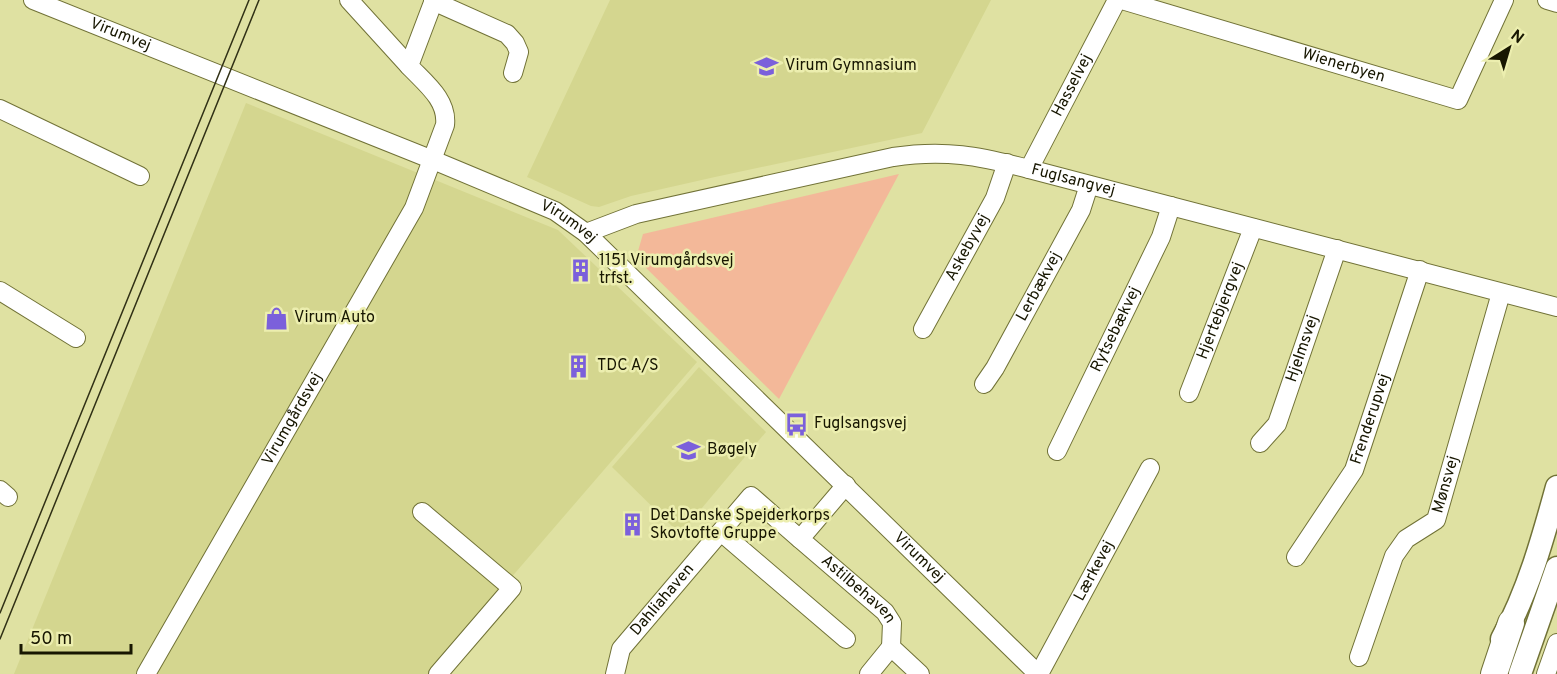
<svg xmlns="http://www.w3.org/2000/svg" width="1557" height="674" font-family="Overpass,sans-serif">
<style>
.built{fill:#d4d68f}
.green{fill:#f3b899}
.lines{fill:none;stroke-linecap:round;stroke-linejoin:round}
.minor-casing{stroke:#717237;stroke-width:20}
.major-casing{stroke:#717237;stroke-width:25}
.highway-casing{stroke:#717237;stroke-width:28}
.minor{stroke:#fff;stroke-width:18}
.major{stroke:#fff;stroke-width:22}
.highway{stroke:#fff;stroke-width:26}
.tram{stroke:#313116;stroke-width:1.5}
.labels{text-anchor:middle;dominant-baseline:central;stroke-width:5;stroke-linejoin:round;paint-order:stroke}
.street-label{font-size:16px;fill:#171601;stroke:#eceeaf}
.poi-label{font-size:16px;fill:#171601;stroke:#eceeaf;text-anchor:start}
</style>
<rect width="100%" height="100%" fill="#dfe1a2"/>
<g class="built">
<path d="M610,0H991L922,133L715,177L631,196L599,207L591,206L527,177Z"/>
<path d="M246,103L558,230L697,362L428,674H14Z"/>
<path d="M699,367L766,432L680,534L612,467Z"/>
</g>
<path class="green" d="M899,174L779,399L636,258L643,234Z"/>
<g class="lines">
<defs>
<g id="minor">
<path id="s1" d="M33,0L433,160L555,211L586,233L1038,674"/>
<path d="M349,0L409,66"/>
<path id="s2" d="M1122,0L1458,100L1504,0"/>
<path d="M1547,0L1557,3"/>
<path d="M433,1L507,34L515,43L519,52L513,73"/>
<path d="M0,109L140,176"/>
<path id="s3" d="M1029,169L1117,0"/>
<path id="s4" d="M586,233L636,214L893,157C945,149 979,156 1029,169L1557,307"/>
<path d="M0,291L76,338"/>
<path id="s5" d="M923,329L995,198L1007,163"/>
<path id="s6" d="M984,384L995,368L1081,210L1089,185"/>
<path id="s7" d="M1189,393L1253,228"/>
<path id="s8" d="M1260,443L1277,424L1337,249"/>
<path id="s9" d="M1057,451L1161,237L1171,206"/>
<path id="s10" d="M846,485L800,539L885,612L892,623L891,647L920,674"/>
<path d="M0,490L8,497"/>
<path d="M422,512L512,588L438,674"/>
<path d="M721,532L846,639"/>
<path id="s11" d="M1296,557L1354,470L1420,270"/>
<path id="s12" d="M1359,657L1394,556L1406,539L1436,520L1501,293"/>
<path id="s13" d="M146,674L414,208L445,125C448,100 425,83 409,66L434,0"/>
<path id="s14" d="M615,674L621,649L751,496L800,539"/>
<path d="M869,674L891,647"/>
<path id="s15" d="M1039,674L1150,468"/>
<path d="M1546,674L1557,643"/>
</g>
<g id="major">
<path d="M1502,639C1528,592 1543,538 1557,487"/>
<path d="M1520,674L1557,568"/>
</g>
<path id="highway" d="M1494,674L1511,623"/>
</defs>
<use href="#minor" class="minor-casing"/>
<use href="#major" class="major-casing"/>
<use href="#highway" class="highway-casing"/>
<use href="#minor" class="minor"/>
<use href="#major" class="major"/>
<use href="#highway" class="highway"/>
<g class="tram">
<path d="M0,613L249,0"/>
<path d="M0,639L259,0"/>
</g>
</g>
<defs>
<symbol id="school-bare" viewBox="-9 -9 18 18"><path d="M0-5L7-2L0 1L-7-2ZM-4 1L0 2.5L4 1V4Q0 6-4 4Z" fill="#7b60db" stroke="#eceeaf" stroke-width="2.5" paint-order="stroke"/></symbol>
<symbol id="building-bare" viewBox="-9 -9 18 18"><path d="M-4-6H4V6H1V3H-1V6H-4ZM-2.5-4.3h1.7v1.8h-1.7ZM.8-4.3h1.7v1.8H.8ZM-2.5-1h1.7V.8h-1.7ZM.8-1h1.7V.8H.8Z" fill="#7b60db" stroke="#eceeaf" stroke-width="2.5" paint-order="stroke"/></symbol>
<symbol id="shop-bare" viewBox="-9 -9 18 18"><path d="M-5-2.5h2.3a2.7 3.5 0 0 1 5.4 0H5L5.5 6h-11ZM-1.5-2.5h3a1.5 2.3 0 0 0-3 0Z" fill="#7b60db" stroke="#eceeaf" stroke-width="2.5" paint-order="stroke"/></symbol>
<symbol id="bus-bare" viewBox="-9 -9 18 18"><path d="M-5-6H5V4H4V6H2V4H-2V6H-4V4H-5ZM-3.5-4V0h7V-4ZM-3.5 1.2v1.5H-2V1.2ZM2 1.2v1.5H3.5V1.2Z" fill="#7b60db" stroke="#eceeaf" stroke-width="2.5" paint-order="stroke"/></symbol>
</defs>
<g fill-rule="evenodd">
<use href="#school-bare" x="750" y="50" width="33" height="33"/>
<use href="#building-bare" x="564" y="254" width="33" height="33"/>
<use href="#shop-bare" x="260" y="302" width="33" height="33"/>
<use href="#building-bare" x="562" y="350" width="33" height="33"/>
<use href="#bus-bare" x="780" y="408" width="33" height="33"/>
<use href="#school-bare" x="672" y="434" width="33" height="33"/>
<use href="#building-bare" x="616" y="508" width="33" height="33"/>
</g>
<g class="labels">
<g class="street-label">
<text stroke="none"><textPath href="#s1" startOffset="94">Virumvej</textPath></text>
<text stroke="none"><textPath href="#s2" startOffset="231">Wienerbyen</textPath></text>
<text stroke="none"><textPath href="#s3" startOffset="94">Hasselvej</textPath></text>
<text stroke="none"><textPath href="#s4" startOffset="500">Fuglsangvej</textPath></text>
<text stroke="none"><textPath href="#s1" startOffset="580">Virumvej</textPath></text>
<text stroke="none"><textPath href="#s5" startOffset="93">Askebyvej</textPath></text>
<text stroke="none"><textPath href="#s6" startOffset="112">Lerbækvej</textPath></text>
<text stroke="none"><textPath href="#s7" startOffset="88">Hjertebjergvej</textPath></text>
<text stroke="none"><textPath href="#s9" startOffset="135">Rytsebækvej</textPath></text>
<text stroke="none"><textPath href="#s8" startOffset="105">Hjelmsvej</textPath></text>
<text stroke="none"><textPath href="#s13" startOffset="294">Virumgårdsvej</textPath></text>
<text stroke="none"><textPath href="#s11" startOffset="158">Frenderupvej</textPath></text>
<text stroke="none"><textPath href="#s12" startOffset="200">Mønsvej</textPath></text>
<text stroke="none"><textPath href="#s1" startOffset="1066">Virumvej</textPath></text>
<text stroke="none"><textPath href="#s15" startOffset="117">Lærkevej</textPath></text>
<text stroke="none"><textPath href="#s10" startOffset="148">Astilbehaven</textPath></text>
<text stroke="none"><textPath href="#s14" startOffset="90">Dahliahaven</textPath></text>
</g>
<g class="poi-label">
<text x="785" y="66">Virum Gymnasium</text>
<text x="599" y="261">1151 Virumgårdsvej<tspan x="599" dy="18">trfst.</tspan></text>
<text x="294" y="318">Virum Auto</text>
<text x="597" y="366">TDC A/S</text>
<text x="814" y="424">Fuglsangsvej</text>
<text x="707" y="450">Bøgely</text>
<text x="650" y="516">Det Danske Spejderkorps<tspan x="650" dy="18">Skovtofte Gruppe</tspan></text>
</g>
</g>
<g transform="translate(1509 48) rotate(37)" stroke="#eceeaf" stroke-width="4.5" paint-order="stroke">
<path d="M0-4.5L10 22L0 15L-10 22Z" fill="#171601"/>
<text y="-9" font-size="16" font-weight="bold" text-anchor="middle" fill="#171601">N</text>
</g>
<path d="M21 644v9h110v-9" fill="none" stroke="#171601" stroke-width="3"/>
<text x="30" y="644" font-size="18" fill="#171601" stroke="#eceeaf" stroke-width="4.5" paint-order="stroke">50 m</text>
</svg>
